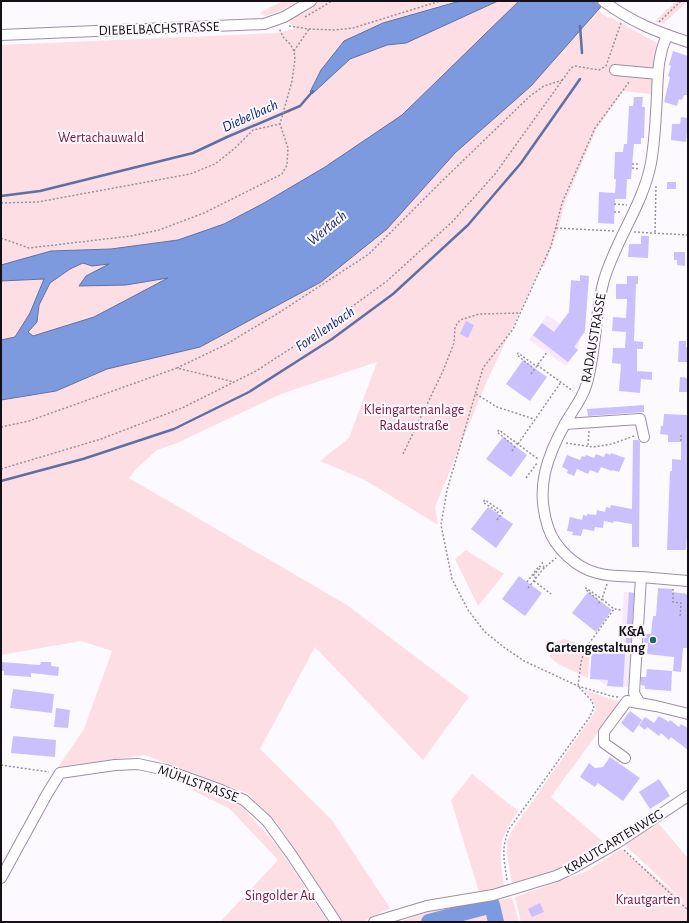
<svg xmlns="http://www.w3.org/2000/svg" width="689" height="923" font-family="'Alegreya Sans',sans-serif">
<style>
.built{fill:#f6e9fb}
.green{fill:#fddee4}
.water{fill:#7e9adf;stroke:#5e70a3;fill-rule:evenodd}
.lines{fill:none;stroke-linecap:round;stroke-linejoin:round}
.stream{stroke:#5e70a3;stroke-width:2.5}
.river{stroke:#7e9adf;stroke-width:16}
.building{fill:#cac0fe}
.minor-casing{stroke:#9e8ea5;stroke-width:12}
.path{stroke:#979299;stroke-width:1.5;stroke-dasharray:2 2;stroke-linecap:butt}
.minor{stroke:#fff;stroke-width:10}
.poi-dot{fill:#1c6967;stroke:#fdfaff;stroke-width:1.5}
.labels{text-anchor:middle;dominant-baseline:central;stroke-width:4;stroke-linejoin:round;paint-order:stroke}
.street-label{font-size:14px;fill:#150f17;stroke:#fdfaff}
.park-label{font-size:14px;fill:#781136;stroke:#fdfaff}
.poi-label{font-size:14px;font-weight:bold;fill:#150f17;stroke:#fdfaff;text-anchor:end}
.water-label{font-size:15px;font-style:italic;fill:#142777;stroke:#fdfaff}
</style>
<rect width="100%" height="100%" fill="#fdfaff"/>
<g class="built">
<path d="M547,315L560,324L564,318L585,332L580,338L578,350L566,366L529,340Z"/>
<path d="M624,592L637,593L631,687L607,686L597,679H590L592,646L599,647L610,653H620Z"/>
</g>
<g class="green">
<path d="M283,1H298L282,10L266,16L259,13Z"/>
<path d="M319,1H460L383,23L344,64L350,59L387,45L406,43L498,1H519L402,115L325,167L264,203L224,224L178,240L111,249L51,251L1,265V45L277,33L295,29L289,22L288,19Z"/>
<path d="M676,1H688L663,24L655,21Z"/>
<path d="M598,10L608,18L610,17L657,43L651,94L623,91L596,130L564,205L558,231L544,267L542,265L487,381L435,507L438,525L365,480L320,461L349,438L377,362L281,394L177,443L157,450L138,467L129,478L347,605L469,697L423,760L315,647L260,749L332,820L390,908L362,922H342L276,822L247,793L144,755L58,767L84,729L112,651L81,641L1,655V400L56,391L107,369L200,347L455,153L531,86Z"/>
<path d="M83,263L92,266L110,264L126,285L169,278L94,317L33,336L28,332L37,322L39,305L50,283L70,269Z"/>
<path d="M44,278L30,313L15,337L1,340V281Z"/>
<path d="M466,550L504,574L478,606L455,559Z"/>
<path d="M564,639L590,647L588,678L558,664L550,657L552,645Z"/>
<path d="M584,690L620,702L551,797L607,845L573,863L553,873L512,884L507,854V841L513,829L591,718L596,709L593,700Z"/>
<path d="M472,774L518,811C497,842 499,850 504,886L479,892L451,800Z"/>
<path d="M196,785L237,801L279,848L328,922H220L278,860L230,809L192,790Z"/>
<path d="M658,823L688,858V922H521L515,897L585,872L621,849L682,899L625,845Z"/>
<path d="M512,898L519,922H400L425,912Z"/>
</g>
<g class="water">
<path d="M460,1H498L406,43L387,45L350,59L312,94L310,92L321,70L344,41L383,23Z"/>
<path d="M519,1H606L531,86L455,153L387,229L321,282L200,347L107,369L56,391L1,400V340L15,337L30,313L44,279L1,281V265L51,251L111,249L178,240L224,224L264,203L325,167L402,115ZM83,263L92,266L109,264L86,276L79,286L126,285L168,278L94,317L33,336L28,332L37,322L39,305L50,283L70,269Z"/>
</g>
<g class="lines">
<g class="stream">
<path d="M580,26L582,53"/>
<path d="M1,196L40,191L193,153L227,137L300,106L313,91"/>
<path d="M1,481L83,459L174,429L249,392L332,339L393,294L468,225L521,163L580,79"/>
</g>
<path class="river" d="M429,922L492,905L496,922"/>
</g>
<g class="building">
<path d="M673,51L688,56V95H684L682,100L679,99L677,106L664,102L670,77L668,76L671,66L669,65Z"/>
<path d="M634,97H643L642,107H645L644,138H641V144H634L631,179H627L626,199H615L614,224L598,223L599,192L615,193V195L616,179H614L615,152H623L624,144H627L629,106H633Z"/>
<path d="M681,117L688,118V132H687L686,142L671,140L672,124H680Z"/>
<rect x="667" y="182" width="9" height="7"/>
<path d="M641,236H649L648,258L628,257L629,244H641Z"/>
<path d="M674,252H685V266L677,265V260H674Z"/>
<path d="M580,275L589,276L585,331L574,347L578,350L568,362L533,335L542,323L554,332L569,312L571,280L580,281Z"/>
<path d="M627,276H638V284H636L634,341L643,342V349H637V371L652,372V380L641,379L640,393L619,391L621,364L612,363L613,348H625L626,332L612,331L613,317L626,318L627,299H616V284H627Z"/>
<path d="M466,321L474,325L468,338L460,334Z"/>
<path d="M679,341H686V347L688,348V362H678Z"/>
<path d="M523,360L547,377L530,401L506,384Z"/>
<path d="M680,377L688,378V392H679Z"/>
<path d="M644,405V412L588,416L587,409Z"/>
<path d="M664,414L688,415V536H687L686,550H667L670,471H672V459L681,460V442H668V435L660,434L661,426H663Z"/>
<path d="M503,437L527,455L511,477L486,459Z"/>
<path d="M633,440H638L640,442L639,547H632V524L614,521L613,523L604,521L603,528L595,527L594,531L583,529L581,536L572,535L573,532L567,531L570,517L582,520L583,515L587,516V514L596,515L597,510L605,512L606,507L610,508L611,505L632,509Z"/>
<path d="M606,453L610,455L611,453L625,458L619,472L612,470V471L601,467L598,473L590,470L588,474L577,469L574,476L567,473L568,470L562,467L567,455L580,460L582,456L585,457L586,455L594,458L596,454L604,457Z"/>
<path d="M488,507L513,524L496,548L471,529Z"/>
<path d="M519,576L542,593L525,616L502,599Z"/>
<path d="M658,588L672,589V592L688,594V648H683L681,672L673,671L674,657L647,654L648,643H644V634H651L653,616H656Z"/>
<path d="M588,592L612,610L596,632L572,613Z"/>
<path d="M629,592L634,593L630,654L625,653Z"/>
<path d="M592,646L599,647V653L625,654L623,687L607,686L608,680L590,679Z"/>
<path d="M1,662L40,665L41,662H51V666L59,667L58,676L31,673V677L4,675V671H1Z"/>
<path d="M647,669L672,671L671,691L645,689V686L641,685V677H646Z"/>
<path d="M13,689L54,694L52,713L10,708Z"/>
<path d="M56,708L70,710L68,728L54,727Z"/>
<path d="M630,711L642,720L633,733L621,723Z"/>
<path d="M659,716L669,722L670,720L679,727L681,724L688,728V750L671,737L669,740L661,733L659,736L647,727L645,730L639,725L645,717L654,723Z"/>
<path d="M13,736L56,740L55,757L11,753Z"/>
<path d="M610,757L640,778L623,801L598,783L595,787L580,777L589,763L595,768L603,767Z"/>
<path d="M659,779L670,796L650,809L639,792Z"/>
<path d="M540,903L544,912L532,917L528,909Z"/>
</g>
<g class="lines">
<defs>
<g id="minor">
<path d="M603,1C632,22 654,31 688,42"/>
<path d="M1,35L264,24L284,17L311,1"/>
<path d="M615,70L658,74"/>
<path d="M565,424L640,419L644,437"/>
<path d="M641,577L688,581"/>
<path d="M639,702L634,693L641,577C627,576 611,577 597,573C576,568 554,547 548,527C535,488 547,456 566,422C573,410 582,399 586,386C597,351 594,315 604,280C616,239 643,205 651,163C655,140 656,117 657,94C658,72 658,56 667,35"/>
<path d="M625,758L604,743V732L627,701L656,706L688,714"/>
<path d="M1,878L47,794L60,773L115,765L138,764L166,770L221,790L244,800L267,821L291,854L336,922"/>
<path d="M374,922L427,906L493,895L556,876L575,867L617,843L688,796"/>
</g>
</defs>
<use href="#minor" class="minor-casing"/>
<g class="path">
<path d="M589,1L594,5"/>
<path d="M305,17L332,1"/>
<path d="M659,22L681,1"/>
<path d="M289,26L309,29L335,30L353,28L440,1"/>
<path d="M294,51L309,29"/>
<path d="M632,164H640"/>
<path d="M632,168L640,169"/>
<path d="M1,203L38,202L190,174L215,164L234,149L253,130L280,124"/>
<path d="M614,204L627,205"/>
<path d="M614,212H622"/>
<path d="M556,228L614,231"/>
<path d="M634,232L688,235"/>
<path d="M655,232L656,184"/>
<path d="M1,238L29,248L131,236L159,230L204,213L282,174L287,165L288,148L280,124L292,81L295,59L294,51L290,44L283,37L279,28"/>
<path d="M537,365L573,391"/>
<path d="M532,367L517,355L518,353L536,366"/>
<path d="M177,368L225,345L280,312L369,254L443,180L530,96L544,86L563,80"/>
<path d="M531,374L547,352"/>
<path d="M476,394L497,407L534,419"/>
<path d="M1,427L29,421L177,368L234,382"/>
<path d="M681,435V441H683"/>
<path d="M566,443L593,447L612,444L634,436"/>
<path d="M512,444L497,432L499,430L538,459"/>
<path d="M518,444L561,382"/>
<path d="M588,445L589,431"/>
<path d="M512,451L517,443"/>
<path d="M403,454L443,371L454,343L455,327L460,320L479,314L520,313"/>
<path d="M1,469L101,439L182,408L256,371L324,327L387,281L452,222L495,174L571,68L575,66L599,70L606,66L621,23"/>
<path d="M526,478L537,463"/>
<path d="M497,513L498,512L483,502L485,500L503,512L497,520"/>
<path d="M687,538H688"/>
<path d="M542,562L544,568"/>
<path d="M534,581L551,594"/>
<path d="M527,582L539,566L541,567L533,576L536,578"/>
<path d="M607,584L602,599L614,609L622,610"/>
<path d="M528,588L544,568L556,558"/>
<path d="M673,589V602L681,603L680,618"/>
<path d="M597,599L585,589L586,588L602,599L597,605"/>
<path d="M618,697L611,696L578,686L524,661L505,648L485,632L468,610L452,579L441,525L447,490L483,368L513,329L551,246L562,203L595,128L629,82"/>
<path d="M1,765L49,772"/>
<path d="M624,850L688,910"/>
<path d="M507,880C504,859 501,849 509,829L589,718L594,708L592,701L578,686L581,662L585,649L614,609"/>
</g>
<use href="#minor" class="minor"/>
</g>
<circle class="poi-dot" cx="653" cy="640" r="4"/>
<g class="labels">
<g class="street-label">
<text transform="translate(159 29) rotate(-2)">DIEBELBACHSTRASSE</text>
<text transform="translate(594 338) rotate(-80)">RADAUSTRASSE</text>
<text transform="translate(198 784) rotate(20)">MÜHLSTRASSE</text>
<text transform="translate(614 842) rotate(-31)">KRAUTGARTENWEG</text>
</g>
<g class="park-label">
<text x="101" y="138">Wertachauwald</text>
<text x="414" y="410">Kleingartenanlage<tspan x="414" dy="16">Radaustraße</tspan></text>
<text x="280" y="896">Singolder Au</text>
<text x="648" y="900">Krautgarten</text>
</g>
<g class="poi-label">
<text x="645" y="632">K&amp;A<tspan x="645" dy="16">Gartengestaltung</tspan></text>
</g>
<g class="water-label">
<text transform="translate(250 116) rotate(-24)">Diebelbach</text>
<text transform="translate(327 228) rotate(-39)">Wertach</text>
<text transform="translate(325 329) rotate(-34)">Forellenbach</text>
</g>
</g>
<rect width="689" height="923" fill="none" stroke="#150f17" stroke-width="4"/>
</svg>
